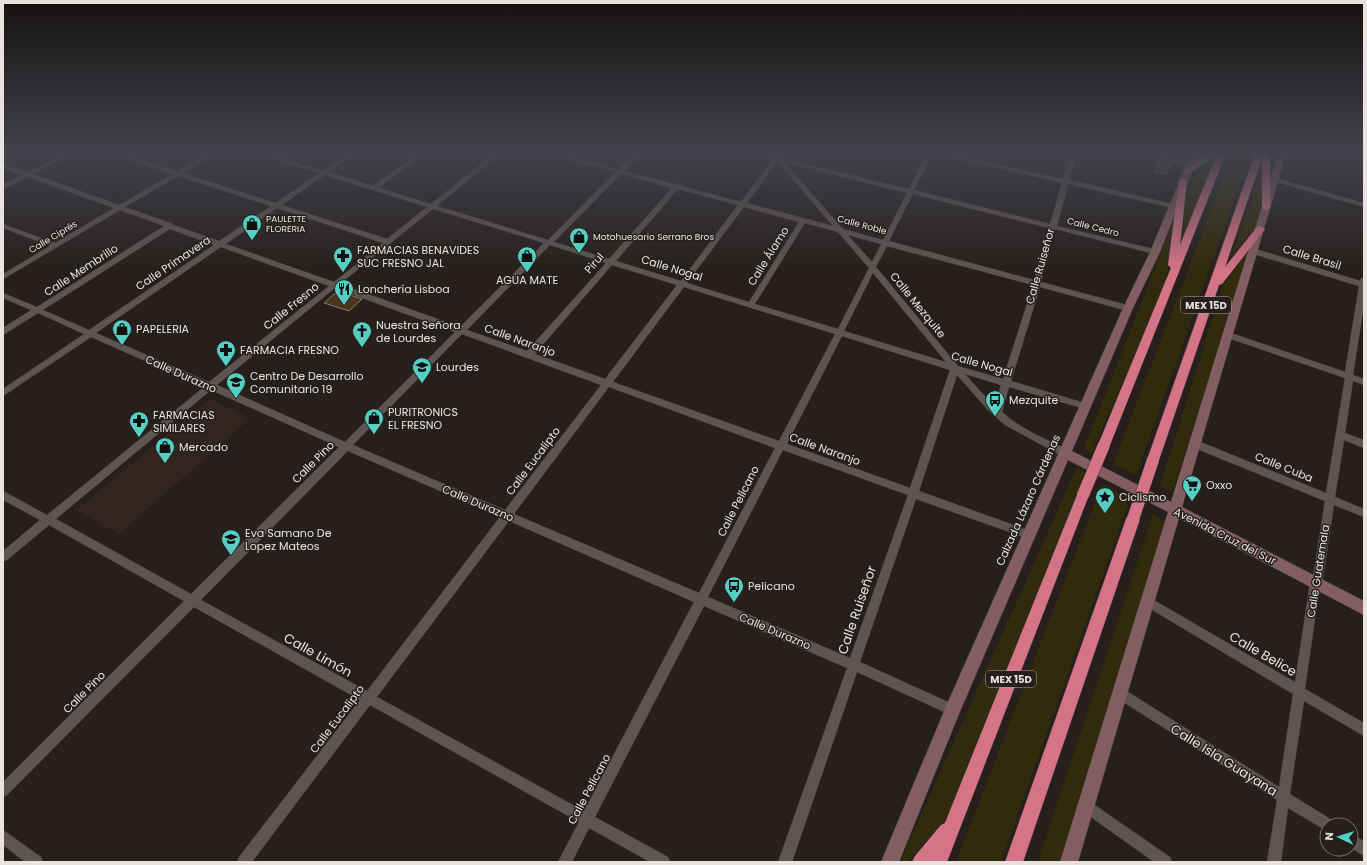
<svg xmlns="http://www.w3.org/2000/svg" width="1367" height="865" font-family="Poppins,sans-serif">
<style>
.built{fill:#32241f}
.green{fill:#312b0b}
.building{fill:#4c351b;stroke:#847e77}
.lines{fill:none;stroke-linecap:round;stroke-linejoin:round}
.minor-casing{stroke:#3f3937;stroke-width:1}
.secondary-casing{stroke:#3f3937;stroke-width:1}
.motorway-casing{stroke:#3f3937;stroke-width:1}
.minor{fill:#5e5552;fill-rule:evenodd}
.secondary{fill:#825e62;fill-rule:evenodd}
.motorway{fill:#d57487;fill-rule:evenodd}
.motorway-bridge-casing{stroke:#3f3937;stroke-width:13;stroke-linecap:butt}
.motorway-bridge{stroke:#d57487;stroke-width:12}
.labels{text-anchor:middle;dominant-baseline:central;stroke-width:3;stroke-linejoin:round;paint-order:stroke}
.far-poi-label{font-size:9px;fill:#e8e3e1;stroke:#261f1c;text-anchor:start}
.far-street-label{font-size:9px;fill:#e8e3e1;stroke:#261f1c}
.shield{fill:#261f1c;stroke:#aea8a6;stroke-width:1}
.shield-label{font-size:10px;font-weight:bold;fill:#e8e3e1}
.poi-label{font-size:11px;fill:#e8e3e1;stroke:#261f1c;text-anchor:start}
.street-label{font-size:11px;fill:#e8e3e1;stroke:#261f1c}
.near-street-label{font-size:13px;fill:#e8e3e1;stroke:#261f1c}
</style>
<rect width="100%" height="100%" fill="#261f1c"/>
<path class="built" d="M210,399L251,418L119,534L76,510Z"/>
<g class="green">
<path d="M1234,151H1252L1136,475L1113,464Z"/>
<path d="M1217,156L1184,236V205L1195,178Z"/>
<path d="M1262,170V209L1257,226L1231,256Z"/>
<path d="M1172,226L1167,282L1092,452L1084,448Z"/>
<path d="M1249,250L1173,492L1160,486L1223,285Z"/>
<path d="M1077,467L1085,472L952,813L907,862H900Z"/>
<path d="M1102,484L1130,499L1001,862H956Z"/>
<path d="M1153,514L1165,521L1061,862H1038Z"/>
</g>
<g class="building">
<path d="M1160,162L1171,165L1166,174L1155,171Z"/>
<path d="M341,292L362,299L349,311L324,303L334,294Z"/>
</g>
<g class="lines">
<defs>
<g id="minor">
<path d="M70,151H77L33,174L119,205L172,174L107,152L106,151H114L177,171L211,151H218L217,152L183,173L275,203L319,173L251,152L250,151H258L275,156L284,151H291L281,158L323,171L353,151H359L329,172L373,186L421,151H427L379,188L431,204L497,151H503L437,206L548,240L615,172L542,152L541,151H549L618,169L637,151H643L624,171L675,184H680L681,186L741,202L773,159L745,152L744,151H753L771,155L768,151H774L777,154L780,151H786L781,158L909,189L928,151H938L1063,179L1071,151H1077L1069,180L1173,204L1176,206L1173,208L1068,184L1057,226L1158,250L1159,252L1155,254L1055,229L1041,282L1131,306L1132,308L1128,311L1040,287L1011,381L1088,404L1089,406L1085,409L1009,387L1002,412C1021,429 1045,439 1068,450L1070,453L1068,456H1062L1005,425L988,410L957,375L919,491L1033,532L1034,535L1033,538L1029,539L916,499L860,662L957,706L959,710L957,714L953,716L857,672L792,862H778L847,668L704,606L595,817L668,857L670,862H650L589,828L572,862H558L579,822L370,705L252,862H237L239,857L360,700L194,607L7,795L3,797V782L184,601L49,525L7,560L3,561V551L40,520L3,500V491L47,515L204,387L91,337L3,396V389L84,334L38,313L3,335V328L31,310L3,298V293L37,307L164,226L120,210L3,279V274L50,246L3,228V224L55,243L114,208L28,177L3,189V184L22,175L3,168V164L27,172ZM933,153L1062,183L1050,224L914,190ZM778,162L833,226L747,203ZM784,162L907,193L883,240L843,229ZM621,174L672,188L609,259L554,242ZM325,175L427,207L387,239L282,205ZM178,176L271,206L219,241L174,225L173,224L125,207ZM678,189L738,205L681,281L616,261ZM913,194L1049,228L1034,280L889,241ZM744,207L799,222L749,302L687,283ZM277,208L383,243L334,282L226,244ZM433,209L544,243L460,327L340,284ZM805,223L838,232L869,268L838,329L755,304ZM170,229L214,245L89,330L43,310ZM848,235L881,244L872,262ZM550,245L606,263L527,351L467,330ZM887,246L1033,285L1003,379L958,366L876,267ZM221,247L329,286L209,382L96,333ZM612,265L677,285L605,379L535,354ZM873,273L946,362L844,331ZM684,287L835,334L779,441L613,382ZM335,288L455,332L345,442L217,385ZM462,334L601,385L505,510L353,445ZM842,336L950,370L910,488L787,444ZM965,374L1001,385L995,406H994ZM609,387L775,448L699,593L514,514ZM211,390L339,447L191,594L56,519ZM783,450L908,495L850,658L708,597ZM348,451L500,517L367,691L201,600ZM509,521L694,602L584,811L377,697Z"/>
<path d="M1125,151H1135L1190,162L1193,164L1190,166Z"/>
<path d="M1275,178L1364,203V207L1273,181L1272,180Z"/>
<path d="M1250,249H1256L1360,281L1361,278H1364V305L1353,375L1364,379V385L1353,381L1345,433L1364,440V448L1344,440L1335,497L1364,509V517L1334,505L1323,577L1320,583L1305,689L1364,723V736L1304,701L1290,794L1332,820L1333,825H1327V831L1288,808L1281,862H1267L1277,800L1117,698L1115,694L1117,690L1121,688L1125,690L1279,787L1293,694L1144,605L1143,602L1144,599L1148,597L1152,599L1295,682L1310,583L1313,577L1325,501L1192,447L1190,444L1192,441H1198L1326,493L1345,378L1225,337L1224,335L1228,332L1231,333L1345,372L1359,286L1250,253Z"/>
<path d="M1086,799L1170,857L1172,862H1154L1081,810L1080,805L1081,800Z"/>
<path d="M3,830L41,857L43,862H25L3,845Z"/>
<path d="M1351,834L1364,841V856L1351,848Z"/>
</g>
<path id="secondary" d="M1192,151H1200L1160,252L1133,308L1072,451L1171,502L1279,151H1287L1182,507L1364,601V615L1179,518L1078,862H1060L1168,512L1068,460L959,714L899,862H881L947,704L1123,308L1150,252Z"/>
<g id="motorway">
<path d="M1212,151H1227L1110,445L1108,448L1104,450L1100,448L1098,445L1171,268L1168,265L1179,181L1183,178L1187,181L1180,245L1217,154L1189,174L1186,175L1182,172Z"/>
<path d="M1256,151H1270V208L1266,211L1262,208V158L1225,267L1257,227L1260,226L1265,229L1222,284L1219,285L1159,460L1157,463L1153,465L1149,463L1147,460Z"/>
<path d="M1083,490L1088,491L1089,495L947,862H912L915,856L941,825L945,823L1077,495L1078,491Z"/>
<path d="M1133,513L1138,515L1140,519L1023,862H1005L1126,519L1128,515Z"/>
</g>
</defs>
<use href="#minor" class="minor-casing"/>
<use href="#secondary" class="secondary-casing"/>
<use href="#motorway" class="motorway-casing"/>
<use href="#minor" class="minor"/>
<use href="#secondary" class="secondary"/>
<use href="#motorway" class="motorway"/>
<defs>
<g id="motorway-bridge">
<path d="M1083,495L1104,445"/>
<path d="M1133,519L1153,460"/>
</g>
</defs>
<use href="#motorway-bridge" class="motorway-bridge-casing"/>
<use href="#motorway-bridge" class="motorway-bridge"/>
</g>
<linearGradient id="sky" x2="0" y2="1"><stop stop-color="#15110f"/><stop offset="0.56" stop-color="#41424b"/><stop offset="1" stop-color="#41424b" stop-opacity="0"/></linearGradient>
<rect width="1367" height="272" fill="url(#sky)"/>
<defs>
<symbol id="shop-pin" viewBox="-11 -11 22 30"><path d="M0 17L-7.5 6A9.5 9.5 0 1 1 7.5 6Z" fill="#55cec4" stroke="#261f1c"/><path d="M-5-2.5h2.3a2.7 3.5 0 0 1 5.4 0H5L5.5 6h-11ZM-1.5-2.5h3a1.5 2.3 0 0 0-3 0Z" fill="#111"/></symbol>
<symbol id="pharmacy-pin" viewBox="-11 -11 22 30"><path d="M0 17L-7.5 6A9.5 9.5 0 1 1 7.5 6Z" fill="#55cec4" stroke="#261f1c"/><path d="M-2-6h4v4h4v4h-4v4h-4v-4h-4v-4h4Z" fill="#111"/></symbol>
<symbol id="restaurant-pin" viewBox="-11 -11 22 30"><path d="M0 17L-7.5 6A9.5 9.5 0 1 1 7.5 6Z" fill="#55cec4" stroke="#261f1c"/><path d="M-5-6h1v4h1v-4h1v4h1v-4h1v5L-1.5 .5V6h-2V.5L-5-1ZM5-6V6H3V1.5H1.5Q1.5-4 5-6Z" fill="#111"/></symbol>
<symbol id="church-pin" viewBox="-11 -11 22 30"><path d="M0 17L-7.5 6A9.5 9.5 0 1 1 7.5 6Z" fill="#55cec4" stroke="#261f1c"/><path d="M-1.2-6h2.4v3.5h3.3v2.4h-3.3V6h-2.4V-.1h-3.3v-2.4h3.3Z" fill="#111"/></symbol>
<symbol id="school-pin" viewBox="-11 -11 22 30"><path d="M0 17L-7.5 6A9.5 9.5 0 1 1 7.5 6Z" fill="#55cec4" stroke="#261f1c"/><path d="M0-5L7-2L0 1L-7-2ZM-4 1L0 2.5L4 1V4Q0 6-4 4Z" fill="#111"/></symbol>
<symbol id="bus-pin" viewBox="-11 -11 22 30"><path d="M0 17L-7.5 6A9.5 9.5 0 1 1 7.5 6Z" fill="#55cec4" stroke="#261f1c"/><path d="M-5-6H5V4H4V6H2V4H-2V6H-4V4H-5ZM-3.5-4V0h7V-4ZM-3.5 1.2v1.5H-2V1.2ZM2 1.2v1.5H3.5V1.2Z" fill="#111"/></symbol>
<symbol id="supermarket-pin" viewBox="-11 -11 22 30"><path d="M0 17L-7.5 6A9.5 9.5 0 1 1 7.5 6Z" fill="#55cec4" stroke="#261f1c"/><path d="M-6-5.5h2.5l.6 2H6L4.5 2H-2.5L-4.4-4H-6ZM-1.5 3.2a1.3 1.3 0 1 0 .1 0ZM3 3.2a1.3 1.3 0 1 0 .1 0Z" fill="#111"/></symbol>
<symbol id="sight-pin" viewBox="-11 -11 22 30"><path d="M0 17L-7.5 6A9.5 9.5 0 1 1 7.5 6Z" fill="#55cec4" stroke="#261f1c"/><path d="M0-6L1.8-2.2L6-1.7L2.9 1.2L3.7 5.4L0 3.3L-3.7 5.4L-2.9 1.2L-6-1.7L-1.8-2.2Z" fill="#111"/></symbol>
</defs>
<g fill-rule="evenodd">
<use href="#shop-pin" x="241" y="213" width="22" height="30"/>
<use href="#shop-pin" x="568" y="226" width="22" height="30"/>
<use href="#pharmacy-pin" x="332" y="245" width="22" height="30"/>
<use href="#shop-pin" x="516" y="245" width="22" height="30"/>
<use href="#restaurant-pin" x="333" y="278" width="22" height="30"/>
<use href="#shop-pin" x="111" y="318" width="22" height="30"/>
<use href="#church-pin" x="351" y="320" width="22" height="30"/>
<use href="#pharmacy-pin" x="215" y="339" width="22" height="30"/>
<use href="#school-pin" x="411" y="356" width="22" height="30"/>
<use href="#school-pin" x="225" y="371" width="22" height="30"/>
<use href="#bus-pin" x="984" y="389" width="22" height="30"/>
<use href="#shop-pin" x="363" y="407" width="22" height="30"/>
<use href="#pharmacy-pin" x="128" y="410" width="22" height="30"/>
<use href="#shop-pin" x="154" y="436" width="22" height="30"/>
<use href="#supermarket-pin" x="1181" y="474" width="22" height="30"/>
<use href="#sight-pin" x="1094" y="486" width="22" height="30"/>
<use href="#school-pin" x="220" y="528" width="22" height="30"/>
<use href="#bus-pin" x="723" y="575" width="22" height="30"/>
</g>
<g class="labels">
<g class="far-poi-label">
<text x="266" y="219">PAULETTE<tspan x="266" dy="10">FLORERIA</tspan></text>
<text x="593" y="237">Motohuesario Serrano Bros</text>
</g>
<g class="far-street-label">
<text transform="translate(862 225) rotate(15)">Calle Roble</text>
<text transform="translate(1093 227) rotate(14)">Calle Cedro</text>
<text transform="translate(53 237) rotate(-31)">Calle Ciprés</text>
</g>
<g class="shield">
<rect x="1181" y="297" width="50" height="16" rx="3"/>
<rect x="986" y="671" width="50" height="16" rx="3"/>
</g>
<g class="shield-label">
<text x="1206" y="305">MEX 15D</text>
<text x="1011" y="679">MEX 15D</text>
</g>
<g class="poi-label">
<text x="357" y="250">FARMACIAS BENAVIDES<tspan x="357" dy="13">SUC FRESNO JAL</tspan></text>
<text x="527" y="280" text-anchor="middle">AGUA MATE</text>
<text x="358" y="289">Lonchería Lisboa</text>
<text x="376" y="325">Nuestra Señora<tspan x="376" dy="13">de Lourdes</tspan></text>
<text x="136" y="329">PAPELERIA</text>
<text x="240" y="350">FARMACIA FRESNO</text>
<text x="436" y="367">Lourdes</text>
<text x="250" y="376">Centro De Desarrollo<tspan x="250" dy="13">Comunitario 19</tspan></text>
<text x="1009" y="400">Mezquite</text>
<text x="388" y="412">PURITRONICS<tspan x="388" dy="13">EL FRESNO</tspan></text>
<text x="153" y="415">FARMACIAS<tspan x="153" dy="13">SIMILARES</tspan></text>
<text x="179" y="447">Mercado</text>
<text x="1206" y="485">Oxxo</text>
<text x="1119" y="497">Ciclismo</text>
<text x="245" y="533">Eva Samano De<tspan x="245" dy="13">Lopez Mateos</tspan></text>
<text x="748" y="586">Pelicano</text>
</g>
<g class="street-label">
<text transform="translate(768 256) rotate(-58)">Calle Álamo</text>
<text transform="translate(1312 257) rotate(17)">Calle Brasil</text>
<text transform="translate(173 263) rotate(-34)">Calle Primavera</text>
<text transform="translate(594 263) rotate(-49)">Pirul</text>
<text transform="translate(1040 266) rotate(-74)">Calle Ruiseñor</text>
<text transform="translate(672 268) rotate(17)">Calle Nogal</text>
<text transform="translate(81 270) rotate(-33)">Calle Membrillo</text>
<text transform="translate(918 305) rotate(51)">Calle Mezquite</text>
<text transform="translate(291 306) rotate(-39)">Calle Fresno</text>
<text transform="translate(520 340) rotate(20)">Calle Naranjo</text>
<text transform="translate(982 364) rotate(16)">Calle Nogal</text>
<text transform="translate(181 374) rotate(24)">Calle Durazno</text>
<text transform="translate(825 449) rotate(20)">Calle Naranjo</text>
<text transform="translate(533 461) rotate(-53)">Calle Eucalipto</text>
<text transform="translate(313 462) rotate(-45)">Calle Pino</text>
<text transform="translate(1284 467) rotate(22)">Calle Cuba</text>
<text transform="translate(1028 500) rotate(-66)">Calzada Lázaro Cárdenas</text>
<text transform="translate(738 501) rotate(-63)">Calle Pelícano</text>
<text transform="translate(478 503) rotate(23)">Calle Durazno</text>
<text transform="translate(1225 536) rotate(27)">Avenida Cruz del Sur</text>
<text transform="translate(1318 571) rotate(-81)">Calle Guatemala</text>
<text transform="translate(775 631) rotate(23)">Calle Durazno</text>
<text transform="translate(84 692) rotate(-45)">Calle Pino</text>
<text transform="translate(337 719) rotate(-53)">Calle Eucalipto</text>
<text transform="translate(589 789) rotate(-62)">Calle Pelícano</text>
</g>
<g class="near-street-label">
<text transform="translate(857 610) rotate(-71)">Calle Ruiseñor</text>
<text transform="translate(1263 654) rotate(30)">Calle Belice</text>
<text transform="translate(318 655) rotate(29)">Calle Limón</text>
<text transform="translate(1224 760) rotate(32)">Calle Isla Guayana</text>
</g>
</g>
<rect width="1367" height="865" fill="none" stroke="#e8e3e1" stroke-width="8"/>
<g transform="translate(1339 837) rotate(274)"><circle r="19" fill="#261f1c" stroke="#746d6b"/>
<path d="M0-3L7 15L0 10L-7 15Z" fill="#55cec4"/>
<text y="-6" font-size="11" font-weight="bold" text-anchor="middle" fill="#e8e3e1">N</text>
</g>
</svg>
